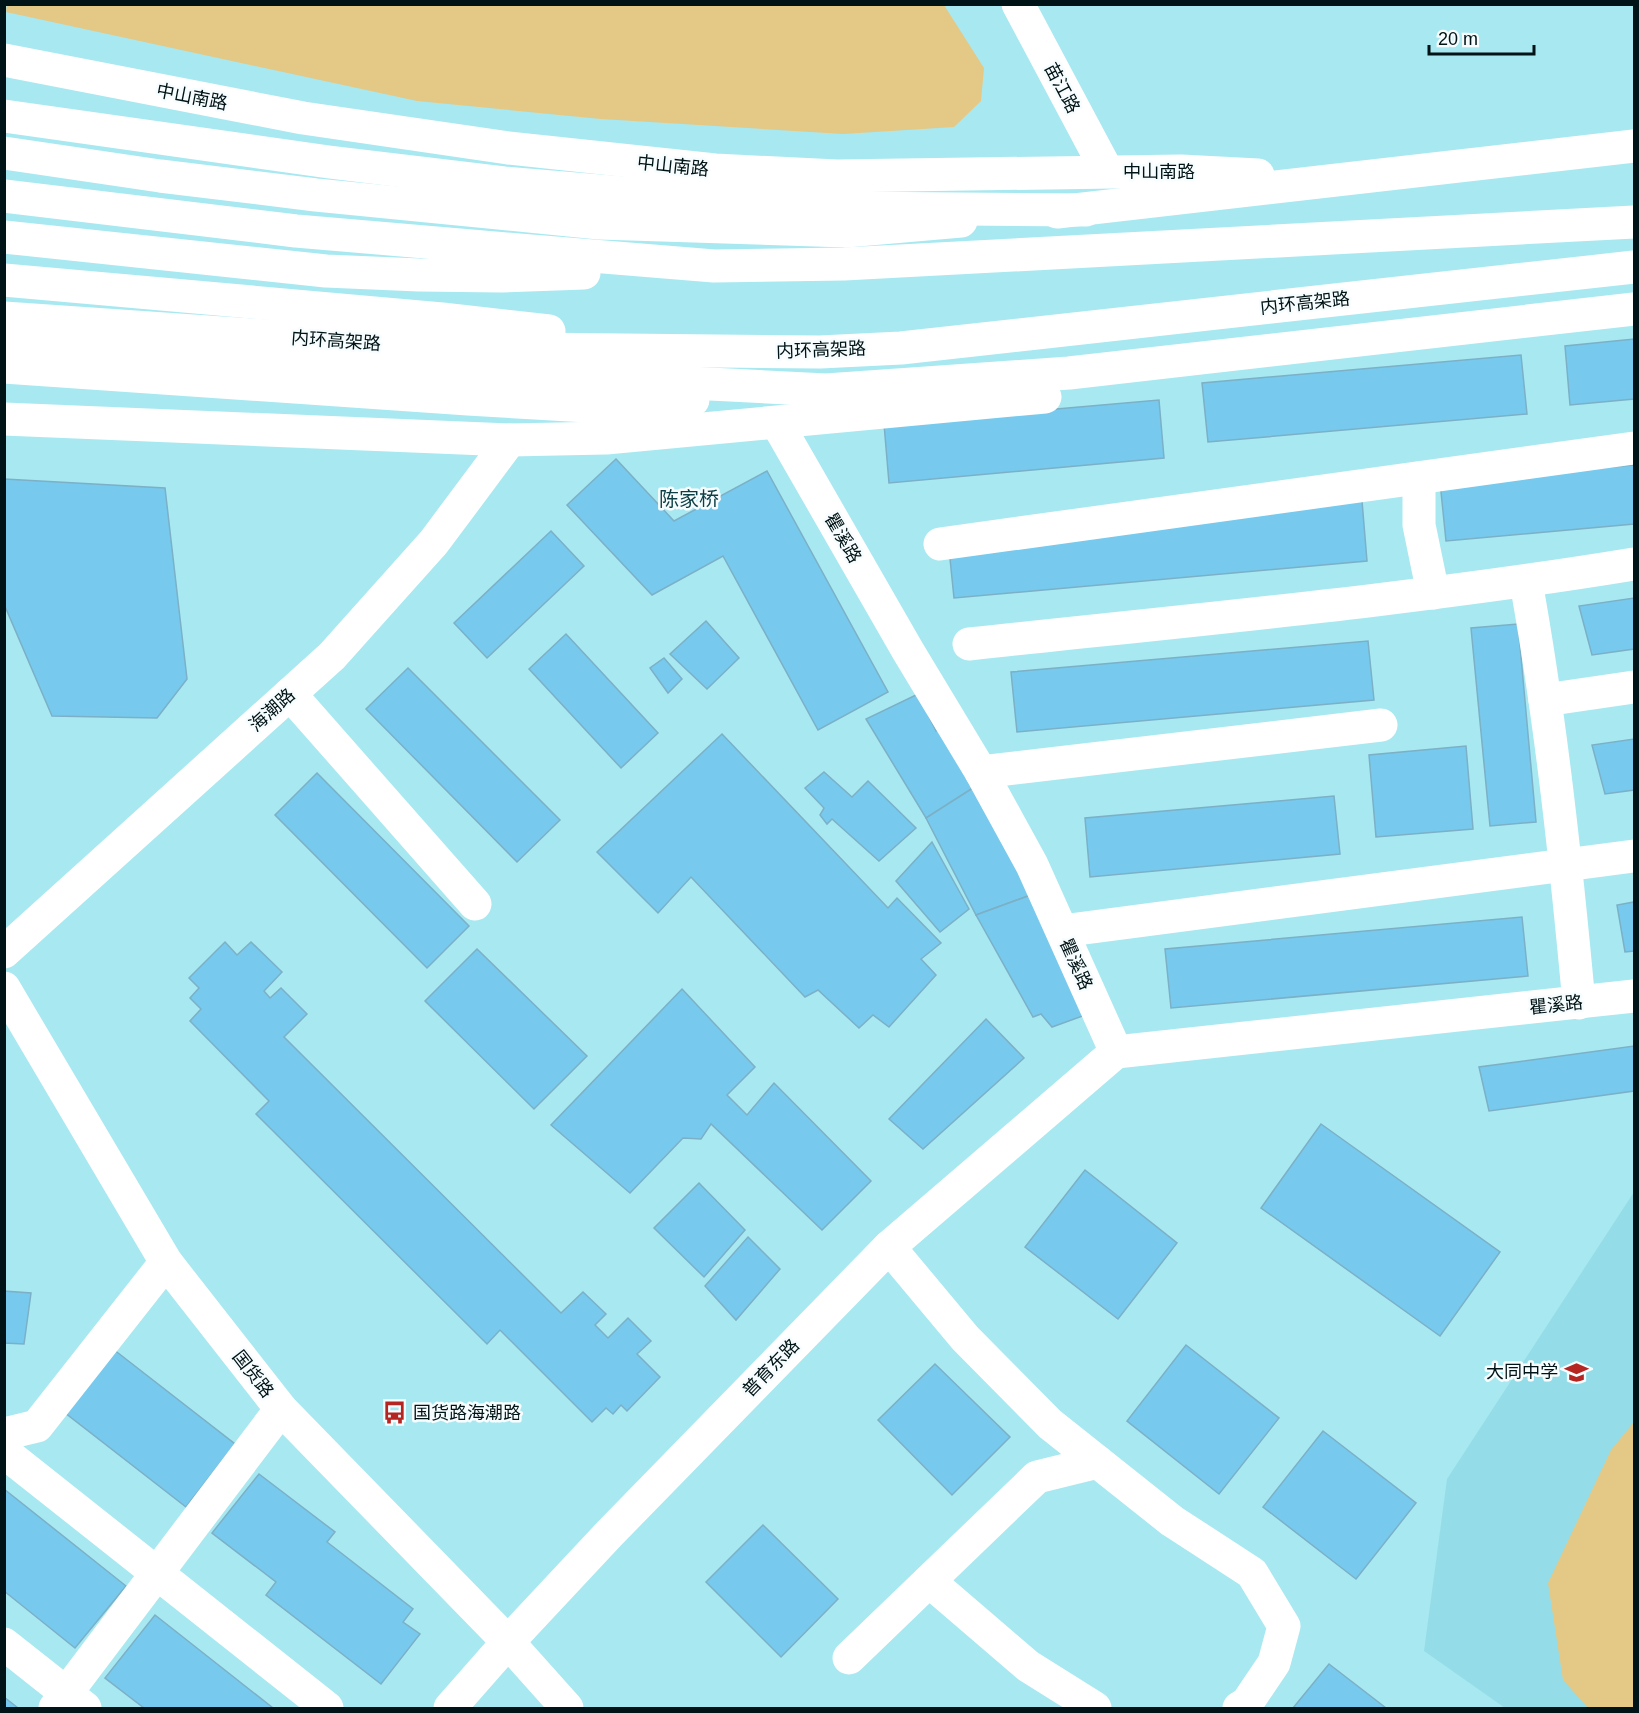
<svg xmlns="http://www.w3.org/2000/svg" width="1639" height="1713" font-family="Arial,'Noto Sans SC',sans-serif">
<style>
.built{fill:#94dde8}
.green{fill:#e4c886}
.building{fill:#77caed;stroke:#7bb0c7;stroke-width:1.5}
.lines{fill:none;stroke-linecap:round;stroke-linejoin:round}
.minor{stroke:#fff;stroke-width:33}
.major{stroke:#fff;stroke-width:33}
.highway{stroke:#fff;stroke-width:33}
.labels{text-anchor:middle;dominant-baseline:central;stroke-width:5;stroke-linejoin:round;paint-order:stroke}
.street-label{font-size:18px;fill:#001316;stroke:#f7fdfe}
.poi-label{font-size:18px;fill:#001316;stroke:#f7fdfe;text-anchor:end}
.neighbourhood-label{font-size:20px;fill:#0c3f45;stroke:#f7fdfe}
</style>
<rect width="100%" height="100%" fill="#a8e8f1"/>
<path class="built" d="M1634,1192V1708H1505L1424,1651L1447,1479Z"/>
<g class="green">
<path d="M7,4L944,5L984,68L981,101L954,127L843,134L601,119L417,101L6,12Z"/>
<path d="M1634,1422V1708H1588L1563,1680L1548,1583L1611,1450Z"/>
</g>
<g class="building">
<path d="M1634,339V399L1570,405L1565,346Z"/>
<path d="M1521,355L1527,414L1208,442L1202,383Z"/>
<path d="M1159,400L1164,458L889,483L884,424Z"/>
<path d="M616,459L674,521L767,471L888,692L818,730L723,556L652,595L567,505Z"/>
<path d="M1634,465V524L1446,541L1440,482Z"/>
<path d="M4,479L165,488L187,679L157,718L52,716L4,604Z"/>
<path d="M1362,501L1367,561L954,598L948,539Z"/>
<path d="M551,531L584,566L487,658L454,623Z"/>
<path d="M1634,598V649L1592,655L1579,606Z"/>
<path d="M706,621L739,658L707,689L670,654Z"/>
<path d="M1518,624L1536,822L1490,826L1471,628Z"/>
<path d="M566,634L658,733L621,768L529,669Z"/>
<path d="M1368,641L1374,700L1017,732L1011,672Z"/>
<path d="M664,658L682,679L668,693L650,668Z"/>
<path d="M408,668L560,820L517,862L366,709Z"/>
<path d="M918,694L936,731L945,726L976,786L926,818L866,719Z"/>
<path d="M722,734L888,908L897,898L941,943L921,959L936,975L889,1027L873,1015L859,1028L818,990L805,997L691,877L658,913L597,852Z"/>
<path d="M1634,739V790L1605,794L1592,745Z"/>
<path d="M1466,746L1473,829L1376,837L1369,755Z"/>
<path d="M824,772L852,797L868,781L916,828L879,861L832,819L827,824L820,815L824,808L805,788Z"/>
<path d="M317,773L469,926L427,968L275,815Z"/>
<path d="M976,786L1039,892L976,915L926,818Z"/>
<path d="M1334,796L1340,854L1090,877L1085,818Z"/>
<path d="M932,842L969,909L940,932L896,881Z"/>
<path d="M1039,892L1088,1014L1052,1027L1041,1014L1033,1017L976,915Z"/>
<path d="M1634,902V951L1625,952L1617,905Z"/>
<path d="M1522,917L1528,976L1171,1008L1165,949Z"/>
<path d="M225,942L237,955L251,942L282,972L264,991L270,998L281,988L307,1014L284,1037L561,1313L583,1292L606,1314L595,1325L608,1338L628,1318L651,1341L637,1354L660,1377L627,1411L621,1405L613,1414L606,1408L592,1422L500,1330L487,1344L256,1114L269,1101L190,1021L201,1009L190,998L199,988L189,978Z"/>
<path d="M477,949L587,1056L534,1109L425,1001Z"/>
<path d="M682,989L755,1067L727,1095L747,1115L774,1083L871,1181L822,1230L711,1124L701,1139L683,1138L630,1193L551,1125Z"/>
<path d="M986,1019L1024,1058L923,1149L889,1119Z"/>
<path d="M1634,1046V1091L1489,1111L1479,1067Z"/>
<path d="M1321,1124L1500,1252L1440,1336L1261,1208Z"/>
<path d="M1085,1170L1177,1243L1118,1319L1025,1247Z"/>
<path d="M699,1183L745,1230L704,1277L654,1228Z"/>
<path d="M748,1237L780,1269L736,1320L705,1286Z"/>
<path d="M4,1291L31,1293L24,1344L4,1343Z"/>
<path d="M1186,1345L1279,1418L1219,1494L1127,1421Z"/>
<path d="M113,1349L235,1444L186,1507L64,1412Z"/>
<path d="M935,1364L1010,1437L952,1495L878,1420Z"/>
<path d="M1323,1431L1416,1503L1356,1579L1263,1507Z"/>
<path d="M259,1474L335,1532L327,1542L413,1609L403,1622L420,1634L381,1684L266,1595L276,1582L212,1533Z"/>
<path d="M4,1489L126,1586L75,1648L4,1591Z"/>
<path d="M763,1525L838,1599L781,1657L706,1582Z"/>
<path d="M155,1615L273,1708H144L105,1678Z"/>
<path d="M1329,1664L1386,1708H1293Z"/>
<path d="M4,1697L18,1708H4Z"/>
</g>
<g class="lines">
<g class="minor">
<path d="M1018,4L1107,171"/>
<path d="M777,423L908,651L981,772L1032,865L1116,1052"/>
<path d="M1419,478V525L1433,593"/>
<path d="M940,544L1634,448"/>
<path d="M1526,582C1551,721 1566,862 1579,1003"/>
<path d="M969,644C1191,620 1414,600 1634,564"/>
<path d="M290,694L475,904"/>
<path d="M1545,700L1634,687"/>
<path d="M981,772L1381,725"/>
<path d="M1062,931L1634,856"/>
<path d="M4,952L332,656L434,542L510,440"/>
<path d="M4,988L166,1262L281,1409L508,1642L567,1708"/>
<path d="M1116,1052L1634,996"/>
<path d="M889,1247L965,1338L1050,1424L1172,1521L1252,1573L1284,1626L1274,1663L1247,1703L1239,1708"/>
<path d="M4,1434L37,1426L166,1262"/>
<path d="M4,1452L327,1708"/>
<path d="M929,1581L1028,1666L1095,1708"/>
<path d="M4,1644L85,1708"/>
<path d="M849,1658L1037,1477L1098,1462"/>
<path d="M55,1708L281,1409"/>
<path d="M450,1708L508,1642L609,1534L889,1247L1116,1052"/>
</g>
<g class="major">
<path d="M4,60L303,118L508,148L715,170L837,176L1181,171L1258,175"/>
<path d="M4,153L160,176L316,195L599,223L846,231L961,221"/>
<path d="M1057,212L1634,146"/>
<path d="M4,340L552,376L826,390L1069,373L1634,309"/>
<path d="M587,406L653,404L693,400"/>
<path d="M4,419L510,440L606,438L1045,397"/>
</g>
<g class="highway">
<path d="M4,116L329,162L504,183L754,204L845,208L1086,210"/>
<path d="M4,196L296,231L506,249L714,266L844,264L1634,222"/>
<path d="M4,237L326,271L419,275L502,276L584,273"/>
<path d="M4,280L442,319L549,331"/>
<path d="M4,318L441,348L820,352L901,348L1634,267"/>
<path d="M4,367L468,399L587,406"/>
</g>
</g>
<defs>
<symbol id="school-bare" viewBox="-9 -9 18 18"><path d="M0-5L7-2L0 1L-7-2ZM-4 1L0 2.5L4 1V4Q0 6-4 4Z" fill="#b52623" stroke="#f7fdfe" stroke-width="2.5" paint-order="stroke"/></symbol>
<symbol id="bus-bare" viewBox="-9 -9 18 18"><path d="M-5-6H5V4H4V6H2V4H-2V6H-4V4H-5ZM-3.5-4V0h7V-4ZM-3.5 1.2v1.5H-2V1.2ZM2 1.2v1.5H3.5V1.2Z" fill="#b52623" stroke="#f7fdfe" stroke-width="2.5" paint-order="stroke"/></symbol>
</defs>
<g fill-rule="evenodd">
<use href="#school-bare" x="1560" y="1356" width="33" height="33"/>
<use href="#bus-bare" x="378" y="1396" width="33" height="33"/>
</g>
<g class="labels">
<g class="street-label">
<text transform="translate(1062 88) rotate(62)">苗江路</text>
<text transform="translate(192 97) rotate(11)">中山南路</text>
<text transform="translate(673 166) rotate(6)">中山南路</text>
<text x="1159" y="172">中山南路</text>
<text transform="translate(1305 303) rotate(-6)">内环高架路</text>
<text transform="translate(336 341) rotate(4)">内环高架路</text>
<text transform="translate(821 350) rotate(-2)">内环高架路</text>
<text transform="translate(843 538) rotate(60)">瞿溪路</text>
<text transform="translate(272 710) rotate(-42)">海潮路</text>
<text transform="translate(1076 964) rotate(66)">瞿溪路</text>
<text transform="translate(1556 1005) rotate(-6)">瞿溪路</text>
<text transform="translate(771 1368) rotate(-46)">普育东路</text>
<text transform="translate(253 1374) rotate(52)">国货路</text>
</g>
<g class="poi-label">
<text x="1558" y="1372">大同中学</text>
<text x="413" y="1413" text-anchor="start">国货路海潮路</text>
</g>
<g class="neighbourhood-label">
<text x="689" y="499">陈家桥</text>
</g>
</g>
<rect width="1639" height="1713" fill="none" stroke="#001316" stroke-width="12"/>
<path d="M1429 45v9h105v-9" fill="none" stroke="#001316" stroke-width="3"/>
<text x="1438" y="45" font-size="18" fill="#001316" stroke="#f7fdfe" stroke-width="4.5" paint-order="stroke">20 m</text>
</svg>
